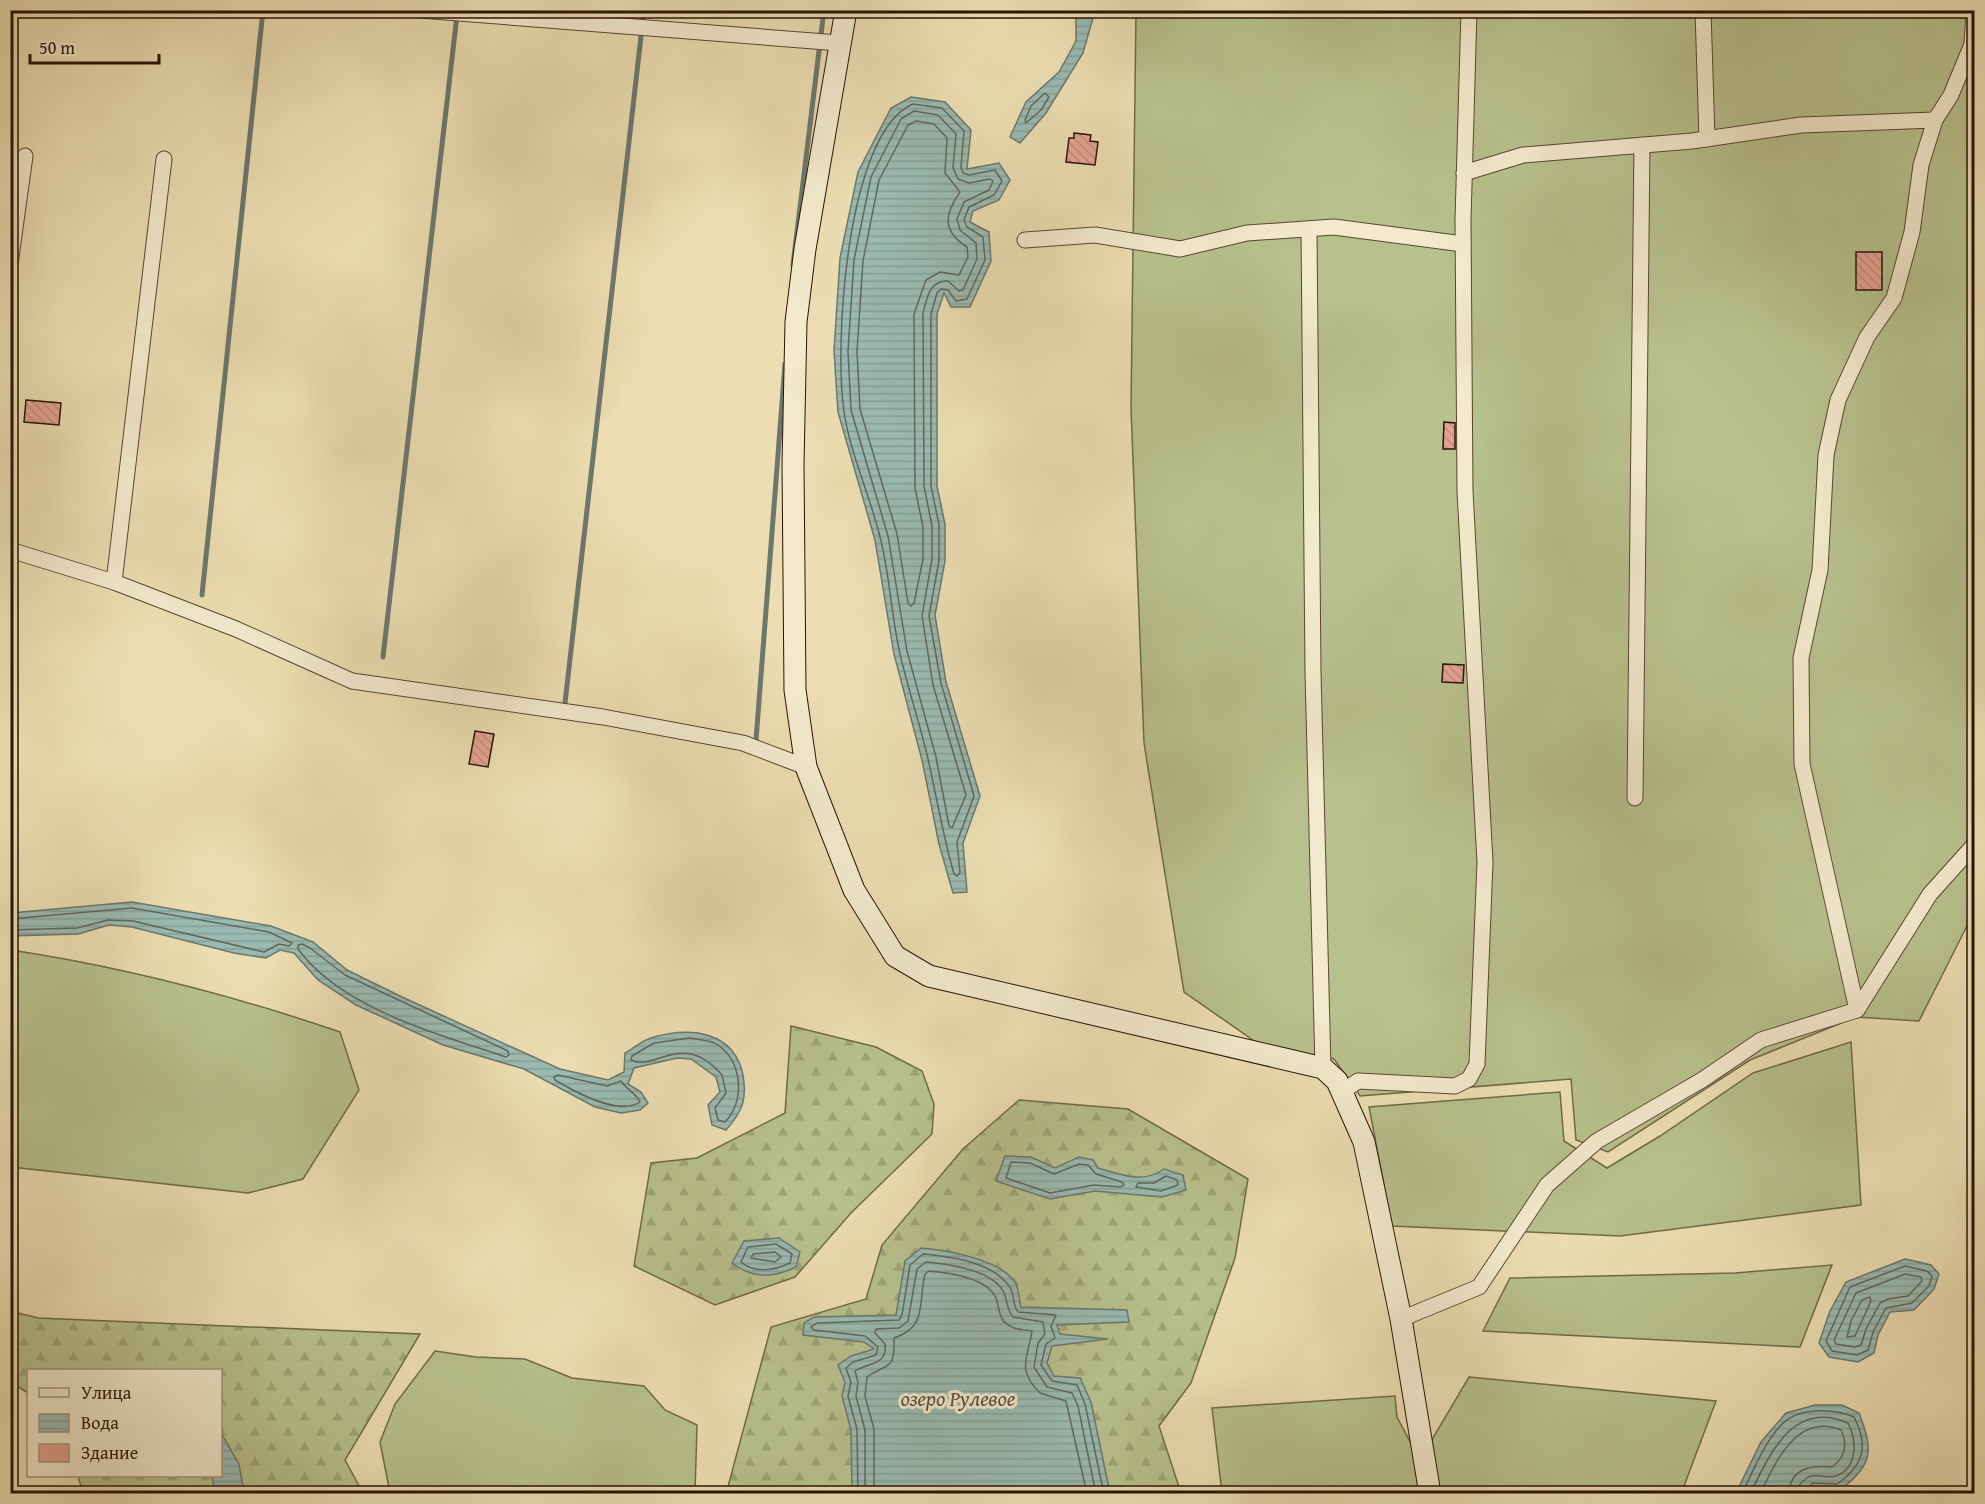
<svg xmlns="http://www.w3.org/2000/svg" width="1985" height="1504" font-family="'Gentium Book Plus',serif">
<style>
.forest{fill:url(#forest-firs);stroke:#706a48;stroke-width:1.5}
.garden{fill:#b7c18d;stroke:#706a48;stroke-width:1.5}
.water{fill:url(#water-rules);stroke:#6c786d;stroke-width:1.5}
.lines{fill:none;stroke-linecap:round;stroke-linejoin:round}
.shore{stroke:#61675c;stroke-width:1.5}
.stream{stroke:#6c786d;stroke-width:5}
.building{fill:url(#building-back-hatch);stroke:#281304;stroke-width:1.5}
.street-casing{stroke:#594630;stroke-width:17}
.secondary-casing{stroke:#281304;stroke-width:23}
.street{stroke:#f3eacd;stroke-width:15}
.secondary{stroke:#f3eacd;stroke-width:21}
.labels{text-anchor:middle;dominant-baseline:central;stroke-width:6;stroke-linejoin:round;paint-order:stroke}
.water-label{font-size:21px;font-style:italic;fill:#504e41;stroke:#f3eacd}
</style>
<defs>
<pattern id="forest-firs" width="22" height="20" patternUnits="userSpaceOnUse" patternTransform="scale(1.5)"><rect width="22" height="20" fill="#b7c18d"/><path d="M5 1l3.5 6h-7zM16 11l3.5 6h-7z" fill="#9da578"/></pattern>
<pattern id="water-rules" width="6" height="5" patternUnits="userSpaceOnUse" patternTransform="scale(1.5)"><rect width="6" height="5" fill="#9abbb3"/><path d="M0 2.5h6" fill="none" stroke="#85a098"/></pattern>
<pattern id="building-back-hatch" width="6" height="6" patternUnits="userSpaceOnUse" patternTransform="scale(1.5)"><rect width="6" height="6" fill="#e4a392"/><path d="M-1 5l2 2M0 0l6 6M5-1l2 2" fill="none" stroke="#c48b7c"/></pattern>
</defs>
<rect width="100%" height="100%" fill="#ecdeb2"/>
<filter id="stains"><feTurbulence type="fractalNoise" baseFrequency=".00333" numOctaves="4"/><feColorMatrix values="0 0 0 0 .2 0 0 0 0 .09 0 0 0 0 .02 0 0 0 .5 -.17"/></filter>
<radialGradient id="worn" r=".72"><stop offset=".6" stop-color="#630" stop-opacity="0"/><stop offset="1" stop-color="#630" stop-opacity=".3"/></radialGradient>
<g class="forest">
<path d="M791,1026L876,1047L922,1071L934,1104L932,1134L851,1213L795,1277L715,1305L634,1266L651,1163L697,1158L785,1113Z"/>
<path d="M1019,1100L1128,1109L1248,1179L1235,1258L1191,1383L1159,1426L1181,1493L726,1494L771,1327L866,1299L882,1245L963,1149Z"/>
<path d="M10,1311L38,1318L420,1334L345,1460L363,1493H83L78,1476H220V1370H28V1393L11,1382Z"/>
</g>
<g class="garden">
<path d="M1136,11H1974V917L1971,918L1919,1021L1856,1017L1750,1060L1608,1152L1576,1140L1571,1079L1360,1096L1334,1059L1260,1045L1184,992L1144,743L1131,408Z"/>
<path d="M11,950C123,967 232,995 340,1032L359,1090L303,1179L248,1193L11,1167Z"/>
<path d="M1851,1042L1861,1205L1620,1236L1392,1226L1369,1107L1560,1092L1564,1141L1607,1168L1660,1136L1753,1073Z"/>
<path d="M1832,1265L1800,1347L1483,1331L1510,1278L1735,1273Z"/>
<path d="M435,1351L476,1357L525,1359L572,1378L644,1386L665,1410L697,1425L695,1493H390L380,1442L395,1404Z"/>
<path d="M1469,1377L1716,1401L1681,1494L1222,1493L1212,1408L1395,1396L1397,1417L1420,1460Z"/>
</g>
<g class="water">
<path d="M1072,11H1095L1083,53L1046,113L1020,143L1010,137L1026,102L1059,72L1076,41V16Z"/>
<path d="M911,97L945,102L971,130L967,169L999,163L1010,180L999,200L973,211L970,222L989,232L991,261L970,307H951L944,293L937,314V486L945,524V561L935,615L946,682L980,796L963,843L967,892L953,893L939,844L922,760L894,654L875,540L838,412L834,351L840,258L858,172L891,108Z"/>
<path d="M132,902L271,926L313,942L347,970L402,997L560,1069L608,1080L624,1072L625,1053C634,1048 644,1039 654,1037C691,1027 734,1031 743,1075C747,1099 743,1111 726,1130L712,1125L708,1105L720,1092L716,1077L691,1059L677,1058L634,1068L628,1084L641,1092L648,1103L640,1110L621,1113L595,1107L524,1069L443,1045L356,1005L318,980L294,953L280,950L266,958L234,953L132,927L109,925L78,934L11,936V913Z"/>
<path d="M1005,1156L1031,1157L1055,1168L1079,1157L1093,1160L1098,1168C1122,1175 1143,1184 1164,1169L1183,1175L1186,1190L1162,1197L1095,1191L1050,1199L996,1181Z"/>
<path d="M779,1238L800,1252L796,1267C773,1278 753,1279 732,1263L744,1241Z"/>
<path d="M921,1248C946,1250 1002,1259 1016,1284C1019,1290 1019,1300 1021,1307L1127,1310L1129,1322L1057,1325L1060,1334L1108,1339L1052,1346L1047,1363L1054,1376L1080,1378L1091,1402L1110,1493H852L851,1430L842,1396L845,1382L838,1365L851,1356L874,1349L864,1342L803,1335L804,1323L814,1317L896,1315L905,1261Z"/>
<path d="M1905,1259L1931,1265L1939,1274L1934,1289L1914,1310L1890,1312L1878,1335L1874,1353L1858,1362L1829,1357L1819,1343L1830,1311L1846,1282Z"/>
<path d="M1815,1405H1842L1859,1413C1874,1452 1873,1464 1839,1491L1815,1488L1810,1493H1736L1761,1442L1786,1413Z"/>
<path d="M221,1433L239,1464L244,1493H215L212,1476H220Z"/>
</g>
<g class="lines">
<g class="shore">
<path d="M1045,93L1049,97L1041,110L1026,123L1025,120L1031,106Z"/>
<path d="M913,104L942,108L964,131L961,167L963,173L969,175L995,170L1002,181L994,195L969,207L964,220L967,227L983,237L985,260L967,299L956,301L948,290L941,289L937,293L931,314V486L939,525V560L929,616L941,683L974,796L957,842L960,873L957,876L954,874C943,836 937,798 928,759C920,724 908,689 900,654C891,615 890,575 880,537C870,495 850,454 844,411C834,346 846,132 913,104Z"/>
<path d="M914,111L938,115L956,134L953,168L958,179L969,183L990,179L993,181L989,190L964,202L957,219L960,230L976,243L977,259L963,290L959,291L948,281C929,280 927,299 923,313L924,486L932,526V559L922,616L933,685L966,795L952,828L949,826L936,757L907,651L888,536L851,410L848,351L854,260L871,177L901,119Z"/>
<path d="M916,121L934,124L947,138L945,173L960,192C944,215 942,231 967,247L968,257L959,275L940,272L926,280L914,314L915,488L923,527V559L914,603L911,606L908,603L897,534L860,409L857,351L863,261L879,180L908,125Z"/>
<path d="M10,919L132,908L269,932L292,943L289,946L279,944L264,952L133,921L108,920L77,928L10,930"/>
<path d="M302,944L310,948L345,975L508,1051L509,1055L506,1057C438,1034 342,1009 298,949V945Z"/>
<path d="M690,1038C698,1040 712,1040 718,1045C743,1063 745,1102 725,1122L718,1120L715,1108L726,1093L722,1075C682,1029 656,1072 631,1060L632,1056L654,1043Z"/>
<path d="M558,1075L607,1086L621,1081C626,1089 637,1094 640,1102C619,1116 575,1092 555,1080L554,1077Z"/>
<path d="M1011,1162L1030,1163L1054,1174L1079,1164L1088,1165L1096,1174L1122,1182L1124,1185L1121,1187L1094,1185L1050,1193L1006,1178Z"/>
<path d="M1166,1176L1177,1180L1178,1185L1161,1191L1136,1187L1138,1183H1154Z"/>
<path d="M776,1244L792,1254L790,1263C776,1270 754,1274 741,1262L748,1247Z"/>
<path d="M775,1252L781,1257L775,1262L751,1258L753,1254Z"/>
<path d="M1905,1266L1927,1271L1932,1276L1929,1286L1912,1303L1886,1308L1873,1332L1868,1350L1857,1355L1832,1351L1826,1341L1850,1287Z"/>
<path d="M1905,1274L1921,1277L1922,1281L1908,1296L1888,1299L1880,1303L1866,1329L1861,1345L1855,1347L1836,1344L1834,1340L1856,1293Z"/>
<path d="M1870,1297L1871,1301L1855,1336L1847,1337L1851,1321L1862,1300Z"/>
<path d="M858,1494L857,1429L848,1396L851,1382L846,1368L853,1362L876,1355L878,1347L865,1336L814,1330L811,1327L817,1323L899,1320L902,1315L910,1265L923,1254C951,1257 991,1261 1009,1286C1015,1293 1012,1305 1018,1312L1056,1315L1051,1326L1055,1338L1046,1344L1041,1365L1052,1381L1077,1385L1085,1404L1104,1494"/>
<path d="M865,1494V1430L856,1396L858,1382L855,1371C868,1362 888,1366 885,1344L875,1333L876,1329L899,1328L908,1321L917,1269L926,1262C948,1264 991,1270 1003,1291C1008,1300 1006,1309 1013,1317L1043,1322L1045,1334L1038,1343L1034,1367L1047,1387L1072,1393L1078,1406L1096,1494"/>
<path d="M874,1494V1429L865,1396L867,1377C888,1362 895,1372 894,1338C928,1327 918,1302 925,1274L929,1271C948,1273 987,1277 996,1298C1000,1309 998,1320 1010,1326C1017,1331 1025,1329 1032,1331C1028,1358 1016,1369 1040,1393L1066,1401L1087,1494"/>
<path d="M1742,1494C1752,1473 1770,1429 1790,1418C1807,1408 1836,1409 1854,1417C1869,1446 1864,1465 1837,1484L1812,1483L1806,1494"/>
<path d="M1750,1494C1770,1454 1793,1399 1848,1423C1857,1440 1858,1468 1836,1476C1827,1479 1817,1473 1808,1477L1800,1484L1798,1494"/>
<path d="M1760,1494C1775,1463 1797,1412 1841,1430C1848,1445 1846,1457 1832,1467C1811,1465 1790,1468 1789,1494"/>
</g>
<g class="stream">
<path d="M793,265L824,10"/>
<path d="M202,595L263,10"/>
<path d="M383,657L457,15"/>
<path d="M565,703L644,10"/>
<path d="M756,740L785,364"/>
</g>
</g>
<g class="building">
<path d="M1074,133L1091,135L1090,141L1098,142L1095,165L1066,162L1069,138H1074Z"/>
<rect x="1856" y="252" width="26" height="38"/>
<path d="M26,400L61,403L59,425L24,422Z"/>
<path d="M1444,422L1455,423V449H1443Z"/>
<path d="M1443,664L1464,665L1463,683L1442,682Z"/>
<path d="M475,731L494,734L488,767L469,764Z"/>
</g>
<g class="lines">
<defs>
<g id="street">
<path d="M420,10L839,43"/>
<path d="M1703,10L1707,139"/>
<path d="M1464,173L1523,155L1692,141L1801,125L1935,120"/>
<path d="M1309,229L1313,672L1323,1068"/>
<path d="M1025,240L1095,235L1180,249L1247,233L1334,227L1463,244"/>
<path d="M10,264L25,156"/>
<path d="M10,550L114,582L236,629L352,681L603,717L743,743L806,767"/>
<path d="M114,582L164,159"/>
<path d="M1635,798L1642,145"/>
<path d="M1857,1010L1802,764L1801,658L1820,570L1826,455L1838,400L1867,337L1894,298L1912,232L1921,165L1935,120L1951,95L1972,44L1974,10"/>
<path d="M1342,1092L1358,1081L1455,1086L1469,1079L1477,1064L1485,862L1465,491L1463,220L1469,10"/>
<path d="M1401,1319L1479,1287L1547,1185L1597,1141L1702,1080L1761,1040L1857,1010L1930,894L1974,845"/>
</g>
<path id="secondary" d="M846,10L805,249L796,322L793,464L795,690L806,767L854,890L895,956L929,976L1323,1068L1337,1081L1364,1142L1401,1319L1430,1494"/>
</defs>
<use href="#street" class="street-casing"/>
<use href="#secondary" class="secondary-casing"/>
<use href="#street" class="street"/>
<use href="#secondary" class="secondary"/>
</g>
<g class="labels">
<g class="water-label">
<text x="958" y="1398">озеро Рулевое</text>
</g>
</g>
<rect width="1985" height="1504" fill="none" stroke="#ecdeb2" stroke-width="36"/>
<rect x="12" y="12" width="1961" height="1480" fill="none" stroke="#281304" stroke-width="3"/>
<rect x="18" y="18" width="1949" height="1468" fill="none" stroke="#281304" stroke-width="1.5"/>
<rect x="27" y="1369" width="195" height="108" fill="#f3eacd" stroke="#a2947d" stroke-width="1.5"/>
<rect x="39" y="1388" width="30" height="9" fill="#f3eacd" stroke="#a2947d" stroke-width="1.5"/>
<text x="81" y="1399" font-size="18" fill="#281304">Улица</text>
<rect x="39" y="1414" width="30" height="18" fill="url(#water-rules)" stroke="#a2947d" stroke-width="1.5"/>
<text x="81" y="1429" font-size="18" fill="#281304">Вода</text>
<rect x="39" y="1444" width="30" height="18" fill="#e4a392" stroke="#a2947d" stroke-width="1.5"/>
<text x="81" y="1459" font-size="18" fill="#281304">Здание</text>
<path d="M30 54v9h129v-9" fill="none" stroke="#281304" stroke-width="3"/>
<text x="39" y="54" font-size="18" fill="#281304" stroke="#f3eacd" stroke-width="4.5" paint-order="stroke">50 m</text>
<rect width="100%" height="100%" filter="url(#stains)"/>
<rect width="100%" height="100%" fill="url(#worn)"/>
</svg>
